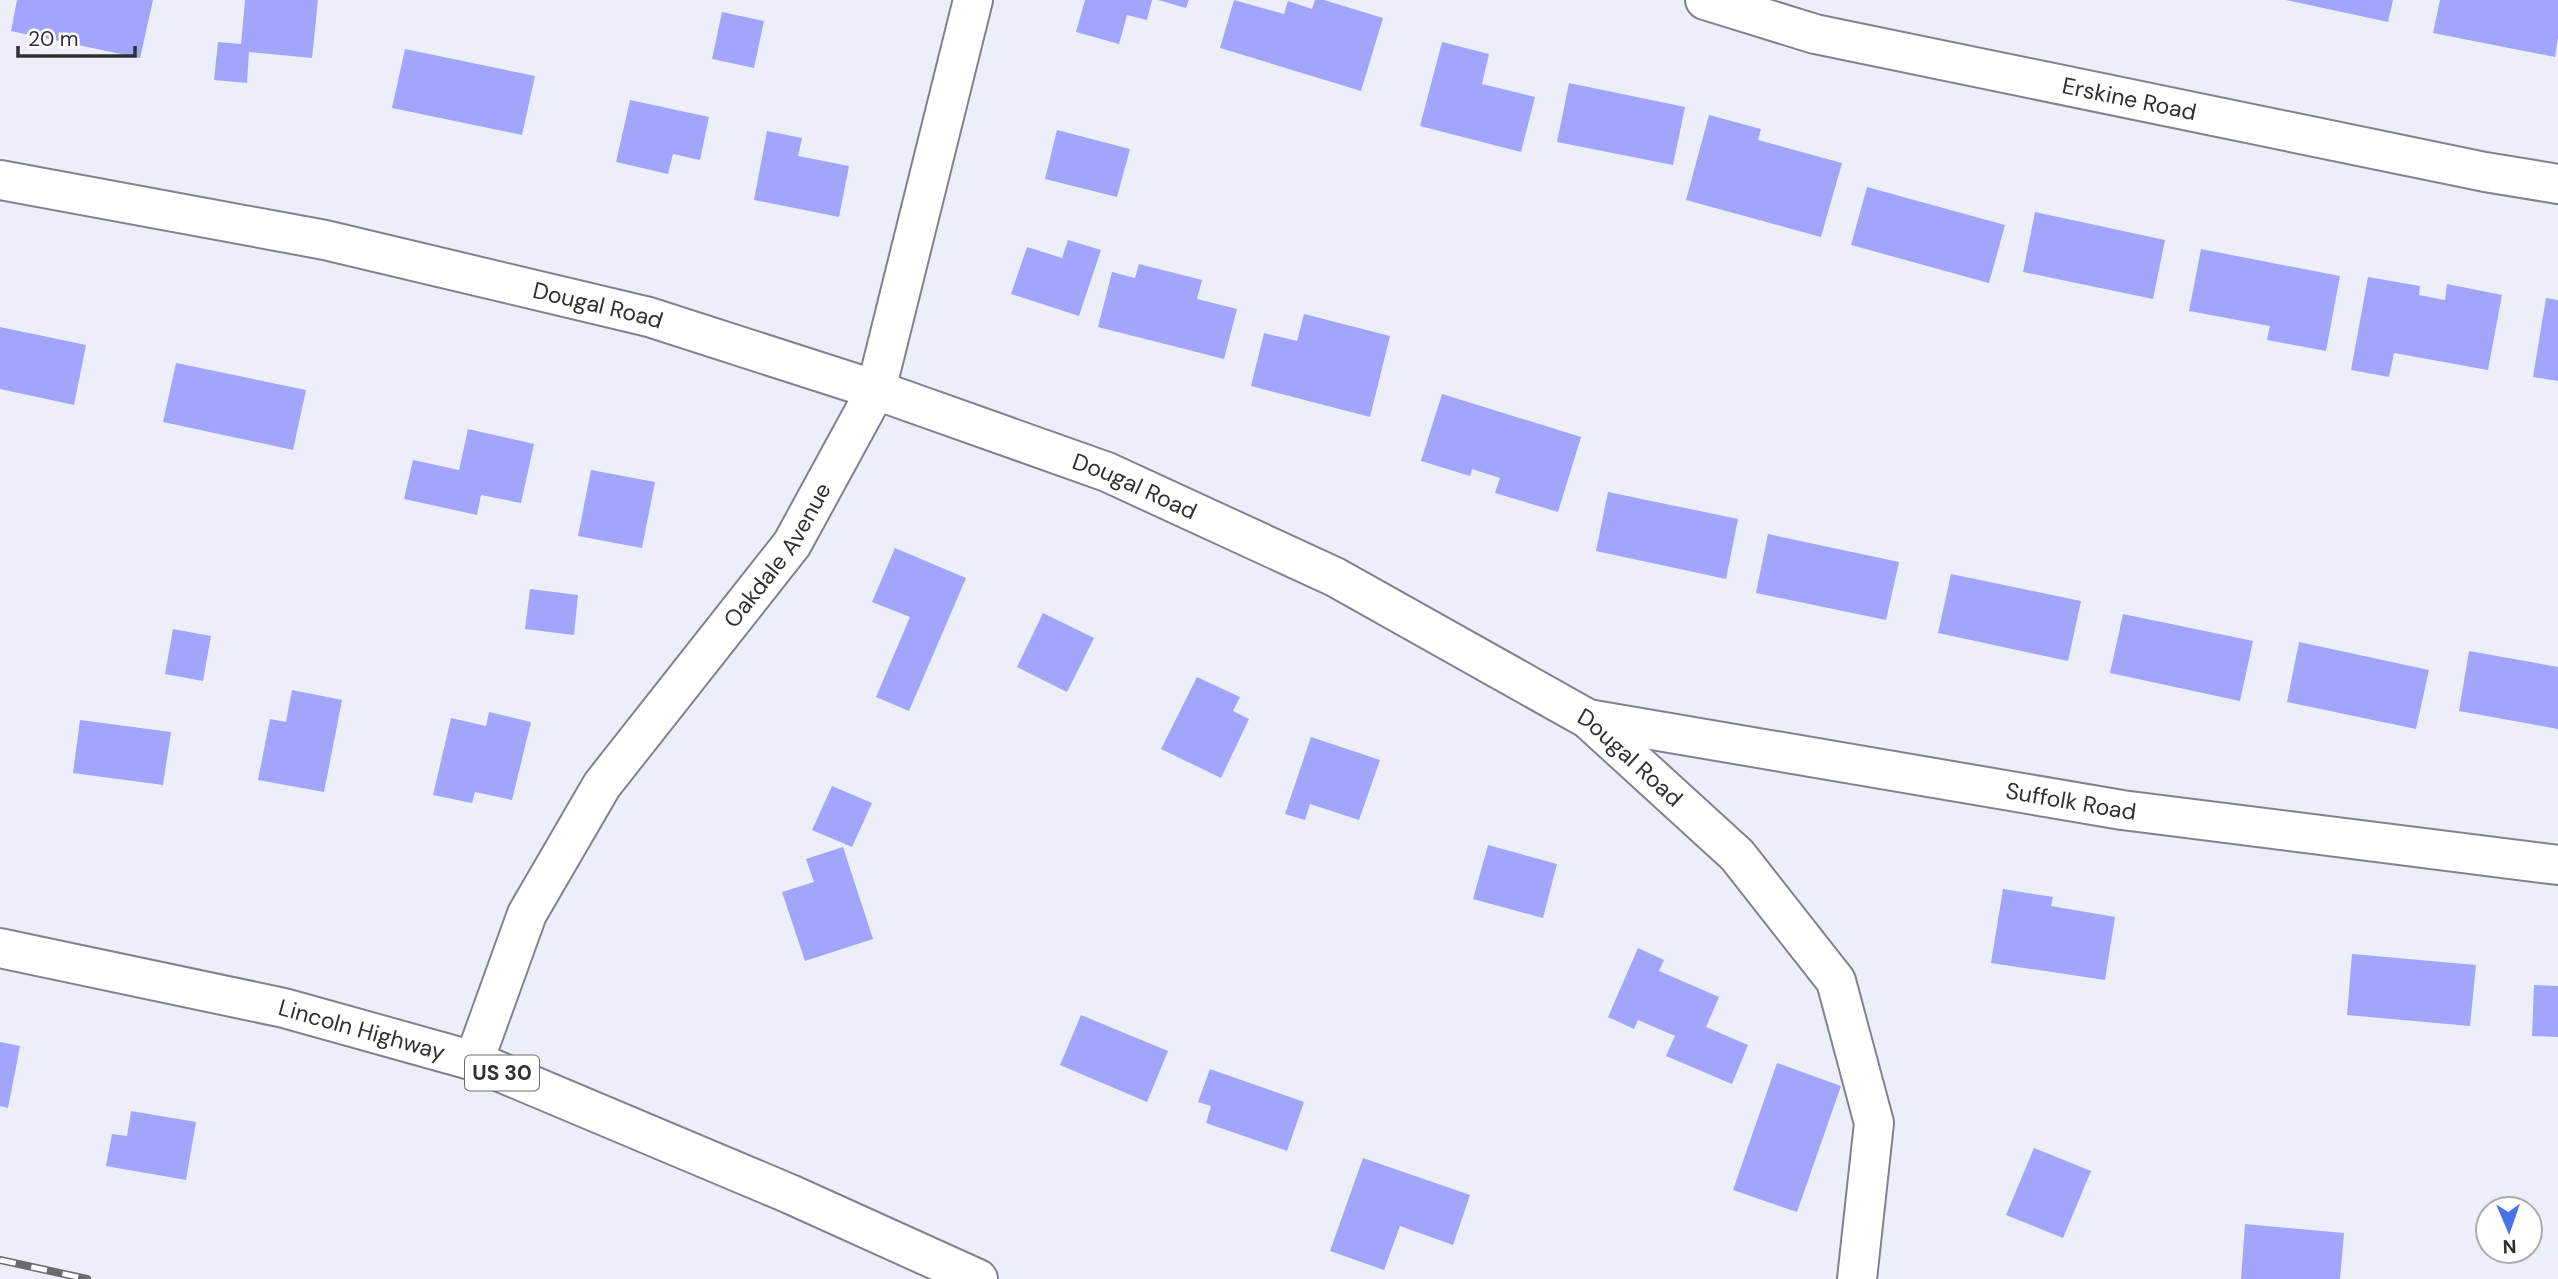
<svg xmlns="http://www.w3.org/2000/svg" width="2558" height="1279" font-family="'DM Sans',sans-serif">
<style>
.building{fill:#a1a6fa}
.lines{fill:none;stroke-linecap:round;stroke-linejoin:round}
.minor-casing{stroke:#81828d;stroke-width:42}
.major-casing{stroke:#81828d;stroke-width:42}
.minor{stroke:#fff;stroke-width:38}
.major{stroke:#fff;stroke-width:38}
.rail-casing{stroke:#6a6b71;stroke-width:8}
.rail{stroke:#fff;stroke-width:5;stroke-dasharray:16;stroke-linecap:butt}
.labels{text-anchor:middle;dominant-baseline:central;stroke-width:5;stroke-linejoin:round;paint-order:stroke}
.shield{fill:#fff;stroke:#6d6e71;stroke-width:2}
.shield-label{font-size:21px;font-weight:bold;fill:#2f3034}
.street-label{font-size:23px;fill:#2f3034;stroke:#fff}
</style>
<rect width="100%" height="100%" fill="#eceef9"/>
<g class="building">
<path d="M17,0H153L140,58L11,31Z"/>
<path d="M245,0H318L312,58L249,52L247,83L214,80L218,42L241,44Z"/>
<path d="M1085,0H1152L1147,20L1127,15L1119,44L1076,32Z"/>
<path d="M1158,0H1189L1186,8Z"/>
<path d="M1234,0L1284,14L1288,1L1312,9L1315,0H1324L1383,18L1361,91L1220,48Z"/>
<path d="M2286,0H2393L2388,22Z"/>
<path d="M2440,0H2558V38L2555,57L2433,33Z"/>
<path d="M722,12L764,21L754,68L712,59Z"/>
<path d="M1442,42L1489,54L1482,84L1535,97L1521,152L1420,126Z"/>
<path d="M405,49L535,76L522,135L392,108Z"/>
<path d="M1569,83L1685,107L1673,165L1557,142Z"/>
<path d="M630,100L709,117L700,160L673,154L668,174L616,162Z"/>
<path d="M1709,115L1761,129L1758,140L1842,163L1821,237L1686,200Z"/>
<path d="M1057,130L1130,149L1117,197L1045,179Z"/>
<path d="M767,131L802,138L798,156L849,166L839,217L754,200Z"/>
<path d="M1867,187L2005,225L1989,283L1851,245Z"/>
<path d="M2035,212L2165,240L2153,299L2023,272Z"/>
<path d="M1068,240L1101,250L1079,316L1011,294L1027,247L1062,258Z"/>
<path d="M2201,249L2340,276L2326,351L2267,340L2270,326L2189,311Z"/>
<path d="M1139,264L1202,280L1197,299L1237,309L1224,359L1098,327L1112,272L1135,278Z"/>
<path d="M2368,277L2420,286L2419,295L2445,300L2447,284L2502,295L2488,370L2394,353L2389,377L2351,370Z"/>
<path d="M2546,298L2558,300V381L2533,377Z"/>
<path d="M1304,314L1390,336L1370,417L1251,386L1264,333L1297,341Z"/>
<path d="M0,327L86,345L74,405L0,389Z"/>
<path d="M176,363L306,390L293,450L163,422Z"/>
<path d="M1442,394L1581,437L1558,512L1495,493L1500,478L1472,469L1470,476L1421,461Z"/>
<path d="M468,429L534,444L521,503L481,495L477,515L404,499L413,460L459,470Z"/>
<path d="M591,470L655,482L642,548L578,536Z"/>
<path d="M1608,492L1738,519L1726,579L1596,551Z"/>
<path d="M1768,534L1899,562L1886,620L1756,593Z"/>
<path d="M895,548L966,578L909,711L876,697L910,617L872,602Z"/>
<path d="M1951,574L2081,601L2068,661L1938,633Z"/>
<path d="M530,589L578,595L574,635L525,629Z"/>
<path d="M1043,613L1094,638L1067,692L1017,667Z"/>
<path d="M2123,614L2253,641L2240,701L2110,673Z"/>
<path d="M173,629L211,636L203,681L165,674Z"/>
<path d="M2299,642L2429,670L2416,729L2287,702Z"/>
<path d="M2469,651L2558,667V729L2459,711Z"/>
<path d="M1197,677L1240,697L1233,711L1249,719L1221,778L1161,749Z"/>
<path d="M292,690L342,700L324,792L258,780L270,719L286,722Z"/>
<path d="M489,712L531,722L512,800L475,792L472,803L433,795L451,718L486,726Z"/>
<path d="M80,720L171,732L163,785L73,773Z"/>
<path d="M1311,737L1380,760L1359,820L1310,804L1305,820L1285,814Z"/>
<path d="M832,786L872,803L852,847L812,830Z"/>
<path d="M1488,845L1557,864L1543,918L1473,899Z"/>
<path d="M843,847L873,939L805,961L782,892L814,882L806,859Z"/>
<path d="M2003,889L2053,897L2051,906L2115,917L2105,980L1991,963Z"/>
<path d="M1638,948L1664,960L1659,971L1719,997L1706,1027L1748,1045L1732,1084L1666,1056L1675,1036L1638,1020L1634,1029L1608,1017Z"/>
<path d="M2352,954L2476,965L2470,1026L2347,1015Z"/>
<path d="M2534,985L2558,986V1037L2532,1036Z"/>
<path d="M1081,1015L1168,1051L1147,1102L1060,1065Z"/>
<path d="M0,1042L20,1046L8,1108L0,1106Z"/>
<path d="M1777,1063L1841,1086L1797,1212L1733,1190Z"/>
<path d="M1210,1069L1304,1102L1287,1151L1206,1123L1211,1106L1198,1102Z"/>
<path d="M131,1111L196,1122L186,1180L106,1166L112,1134L127,1136Z"/>
<path d="M2034,1148L2091,1171L2063,1238L2006,1215Z"/>
<path d="M1363,1158L1470,1195L1453,1245L1400,1226L1384,1270L1330,1251Z"/>
<path d="M2245,1224L2344,1233L2340,1279H2241Z"/>
</g>
<g class="lines">
<defs>
<g id="minor">
<path id="s1" d="M1705,0L1815,34L2485,172L2558,184"/>
<path id="s2" d="M0,180L325,240L649,317L876,390L1107,472L1335,577L1588,719L1737,855L1836,981L1874,1123L1857,1279"/>
<path id="s3" d="M1588,719L2122,810L2558,865"/>
<path id="s4" d="M474,1061L527,914L602,785L792,544L876,390L973,0"/>
</g>
<g id="major">
<path id="s5" d="M0,948L284,1008L474,1061L790,1194L978,1279"/>
</g>
</defs>
<use href="#minor" class="minor-casing"/>
<use href="#major" class="major-casing"/>
<use href="#minor" class="minor"/>
<use href="#major" class="major"/>
<defs>
<path id="rail" d="M0,1260L87,1279"/>
</defs>
<use href="#rail" class="rail-casing"/>
<use href="#rail" class="rail"/>
</g>
<g class="labels">
<rect class="shield" x="465" y="1055.5" width="74" height="35" rx="5"/>
<g class="shield-label">
<text x="502" y="1073">US 30</text>
</g>
<g class="street-label">
<text stroke="none"><textPath href="#s1" startOffset="436">Erskine Road</textPath></text>
<text stroke="none"><textPath href="#s2" startOffset="611">Dougal Road</textPath></text>
<text stroke="none"><textPath href="#s2" startOffset="1178">Dougal Road</textPath></text>
<text stroke="none"><textPath href="#s4" startOffset="595">Oakdale Avenue</textPath></text>
<text stroke="none"><textPath href="#s2" startOffset="1745">Dougal Road</textPath></text>
<text stroke="none"><textPath href="#s3" startOffset="490">Suffolk Road</textPath></text>
<text stroke="none"><textPath href="#s5" startOffset="371">Lincoln Highway</textPath></text>
</g>
</g>
<g transform="translate(2509 1230) rotate(178)"><circle r="33" fill="#ffffff" stroke="#acacae" stroke-width="2"/>
<path d="M0-5L12 26L0 18L-12 26Z" fill="#4872e5"/>
<text y="-10" font-size="19" font-weight="bold" text-anchor="middle" fill="#2f3034">N</text>
</g>
<path d="M18 46v10h117v-10" fill="none" stroke="#2f3034" stroke-width="3.5"/>
<text x="28" y="46" font-size="21" fill="#2f3034" stroke="#ffffff" stroke-width="5" paint-order="stroke">20 m</text>
</svg>
